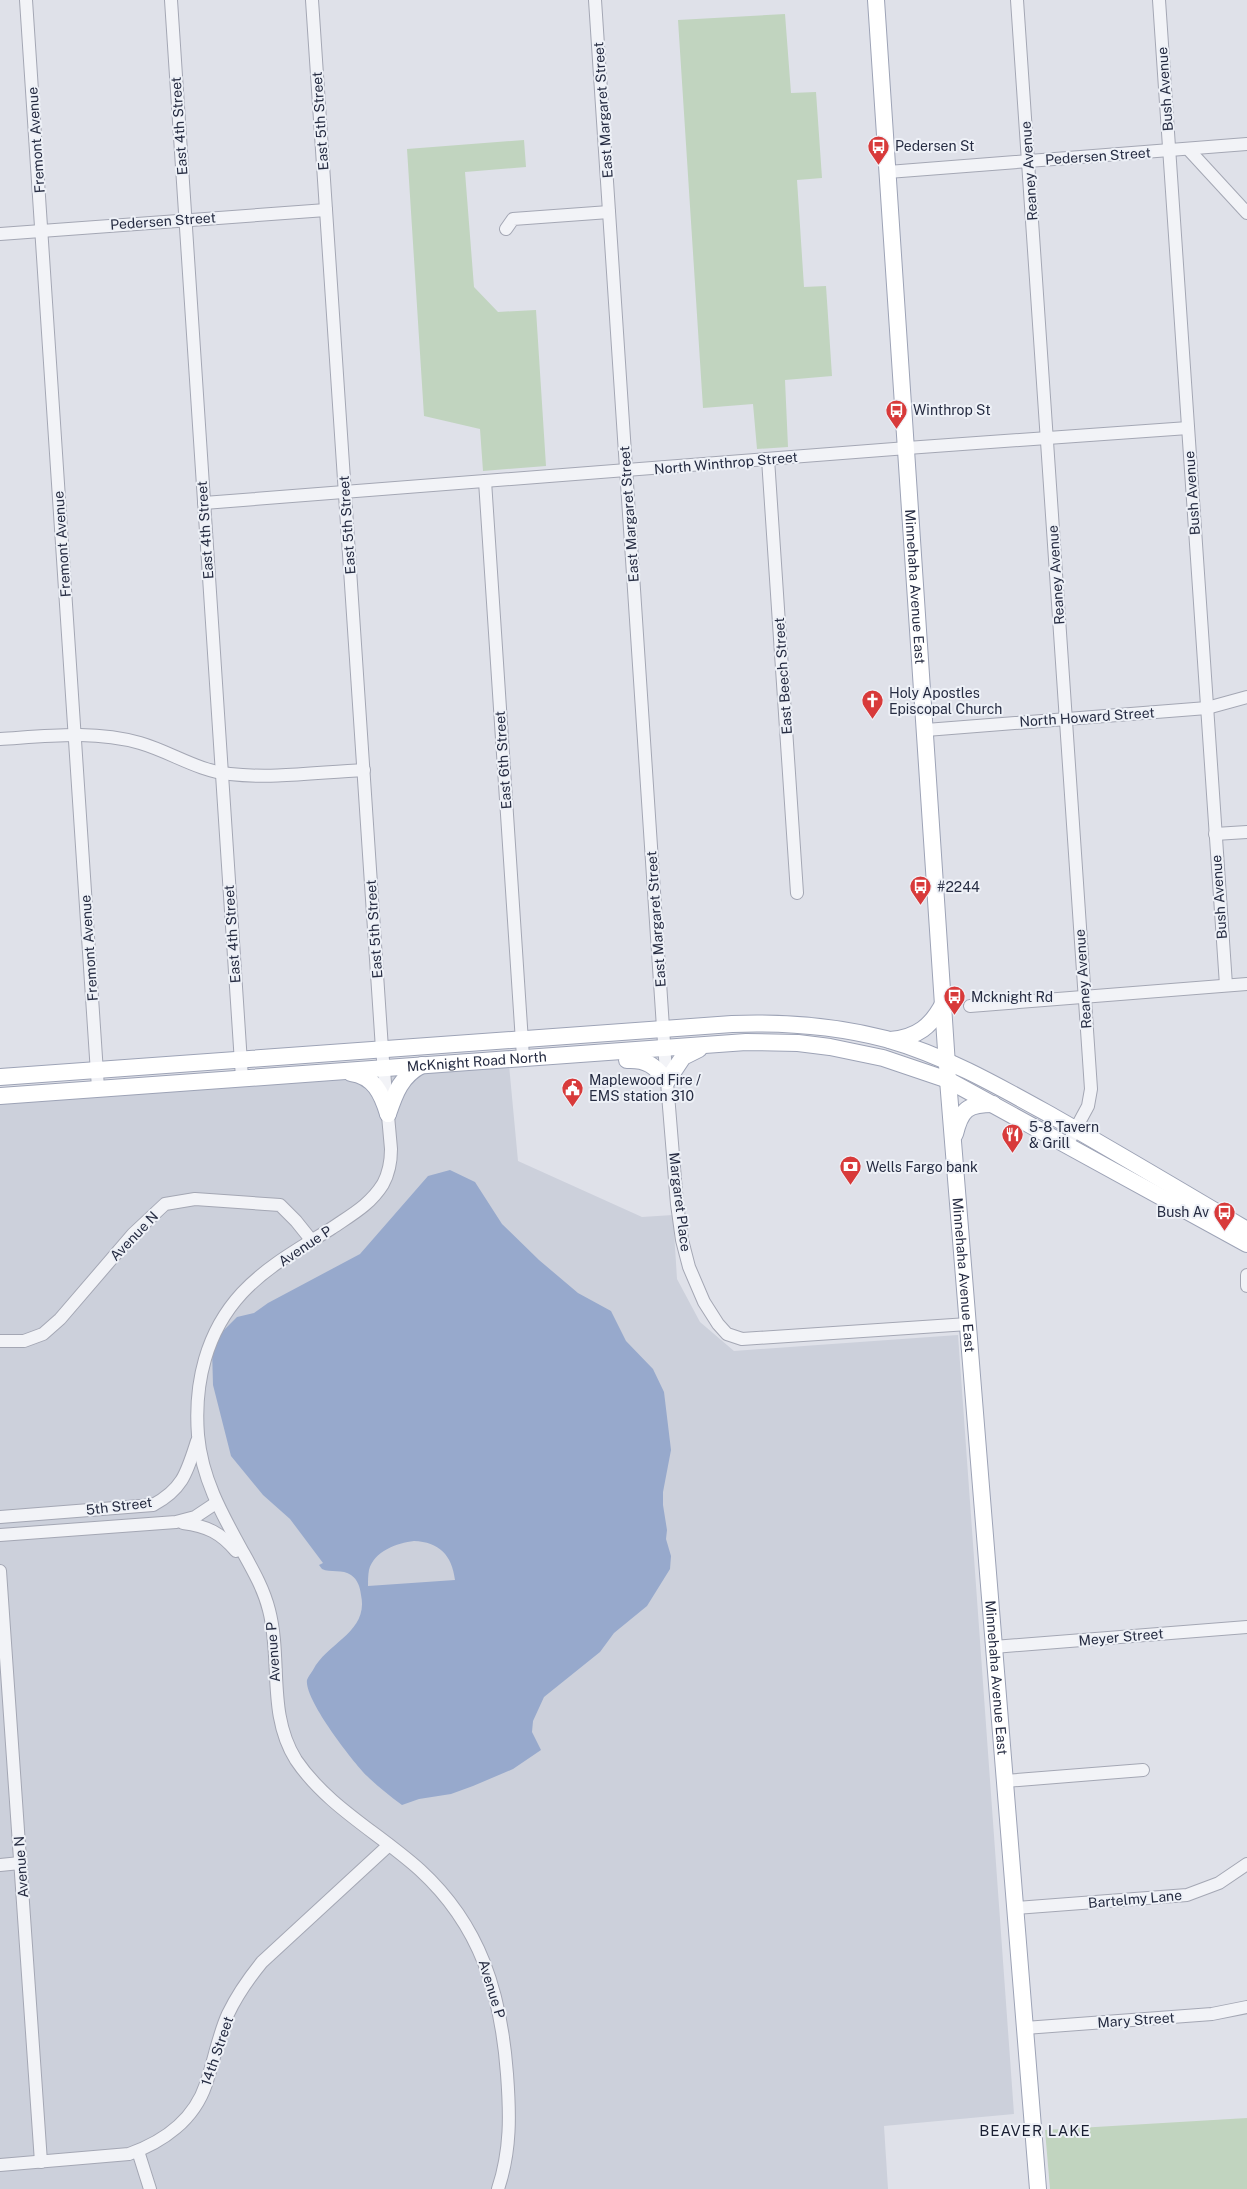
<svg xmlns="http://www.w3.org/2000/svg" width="1247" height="2189" font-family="'Public Sans',sans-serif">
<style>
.built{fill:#ccd0db}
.green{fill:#c1d4bf}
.water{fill:#97a9cc;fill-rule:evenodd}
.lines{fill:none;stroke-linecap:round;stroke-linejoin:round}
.minor-casing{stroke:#a4a7b4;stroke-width:14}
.major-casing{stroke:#9da3b6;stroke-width:18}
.minor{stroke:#f2f3f7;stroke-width:12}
.major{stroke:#fff;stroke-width:16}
.labels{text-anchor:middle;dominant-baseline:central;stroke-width:4;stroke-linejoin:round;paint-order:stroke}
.street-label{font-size:14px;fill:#262c42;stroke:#eef1f7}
.poi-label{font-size:14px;fill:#262c42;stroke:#eef1f7;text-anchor:start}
.neighbourhood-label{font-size:15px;letter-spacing:1px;fill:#191e32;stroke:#eef1f7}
</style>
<rect width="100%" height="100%" fill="#dfe1e9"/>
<path class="built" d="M509,1065L518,1161L642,1217L673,1215L677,1279L700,1322L734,1351L958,1335L1014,2114L884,2126L888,2189H0V1103Z"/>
<g class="green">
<path d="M785,14L791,93L816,92L822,178L797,180L804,287L826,286L832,376L785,380L788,447L757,449L753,404L703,408L678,20Z"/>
<path d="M524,140L526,167L465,172L474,287L498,312L536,310L546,466L483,471L480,429L424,416L407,149Z"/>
<path d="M1247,2118V2189H1050L1045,2130Z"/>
</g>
<path class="water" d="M450,1170L475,1182L502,1224L539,1260L578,1293L611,1311L626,1341L653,1369L664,1392L671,1450L663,1492V1505L667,1530L666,1539L671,1556L670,1569L647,1606L614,1633L600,1652L544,1697L533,1721L532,1732L541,1750L513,1769L473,1786L451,1794L419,1799L402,1805C390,1796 378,1787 367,1776C352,1761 304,1699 307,1680C308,1677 311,1673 313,1670C328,1642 369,1632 361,1595C360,1587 358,1580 351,1575C343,1569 330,1573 322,1569L319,1565L323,1563L290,1519L263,1495L231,1456L213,1385L212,1349L215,1339L237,1317L254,1313L268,1303L360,1254L428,1176ZM414,1541C439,1542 452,1555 455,1580L368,1586C368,1581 368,1575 369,1570C374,1551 397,1543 414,1541Z"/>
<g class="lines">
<defs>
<g id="minor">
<path d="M26,0L98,1088"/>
<path d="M171,0L242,1078"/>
<path d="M312,0L382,1049L391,1149C391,1161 389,1173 383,1184C370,1205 351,1215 332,1228C302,1247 267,1266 242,1293C206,1332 194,1383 198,1435C202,1480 223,1516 244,1554C254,1572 264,1590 269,1610C282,1660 267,1714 296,1760C327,1806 379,1833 420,1870C481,1926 501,1994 507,2074C510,2114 511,2150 498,2189"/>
<path d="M595,0L665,1058L677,1204L682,1240L689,1267L704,1302L718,1324L727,1334L742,1339L968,1324"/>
<path d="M1017,0L1091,1089L1088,1106L1067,1145"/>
<path d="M1159,0L1226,985"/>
<path d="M1189,150L1247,213"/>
<path d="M888,172L1247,144"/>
<path d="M506,229L513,219L609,212"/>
<path d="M0,234L326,210"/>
<path d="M768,459L797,893"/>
<path d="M485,481L523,1057"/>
<path d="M204,503L907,448L1188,428"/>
<path d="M926,730L1207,708L1247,697"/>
<path d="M0,739C47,736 94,730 140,743C171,752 198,771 230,774C274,779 320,772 364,770"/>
<path d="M1215,834L1247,832"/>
<path d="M970,1006L1247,984"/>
<path d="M1247,1275V1286"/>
<path d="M0,1341H24L43,1334L60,1319L133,1234L165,1204L195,1199L280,1205L296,1221L312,1241"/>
<path d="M0,1517L153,1505C183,1489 187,1472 197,1441"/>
<path d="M183,1523C207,1526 221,1533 236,1551"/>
<path d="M0,1535L176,1522L195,1517L216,1503"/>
<path d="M0,1571L41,2162"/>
<path d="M994,1647L1247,1627"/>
<path d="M1005,1781L1143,1770"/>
<path d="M0,1865L20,1863"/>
<path d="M1015,1908L1187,1895L1219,1883L1247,1864"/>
<path d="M1025,2028L1212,2014L1247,2007"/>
<path d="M138,2151L150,2189"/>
<path d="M0,2165L129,2154C163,2142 194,2120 206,2084C214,2061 218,2036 228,2014C237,1995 249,1978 262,1962L389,1845"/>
</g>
<g id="major">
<path id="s1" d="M876,0L948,1080L1038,2189"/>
<path d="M890,1040C917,1038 932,1026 944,1002"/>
<path d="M627,1060C647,1059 655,1066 667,1081L683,1057L699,1049"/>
<path d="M351,1073C374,1076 382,1094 388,1114"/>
<path d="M0,1077L732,1024C784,1022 836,1026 886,1039C946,1056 1000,1087 1054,1117C1119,1154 1183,1192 1247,1230"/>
<path id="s2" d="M0,1096L746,1042L798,1043L830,1047L883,1058L948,1080L1247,1244"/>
<path d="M388,1114C395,1093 401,1076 422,1065"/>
<path d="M955,1134C961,1109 968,1104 993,1104"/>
</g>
</defs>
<use href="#minor" class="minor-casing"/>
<use href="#major" class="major-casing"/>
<use href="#minor" class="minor"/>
<use href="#major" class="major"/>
</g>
<defs>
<symbol id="bus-pin" viewBox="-11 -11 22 30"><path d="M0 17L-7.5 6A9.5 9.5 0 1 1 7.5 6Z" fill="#d83a3a" stroke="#eef1f7"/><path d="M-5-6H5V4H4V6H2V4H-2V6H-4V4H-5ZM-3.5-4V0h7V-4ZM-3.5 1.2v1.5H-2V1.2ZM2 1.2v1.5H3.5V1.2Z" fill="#fff"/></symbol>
<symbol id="church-pin" viewBox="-11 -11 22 30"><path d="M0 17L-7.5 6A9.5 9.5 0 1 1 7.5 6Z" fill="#d83a3a" stroke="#eef1f7"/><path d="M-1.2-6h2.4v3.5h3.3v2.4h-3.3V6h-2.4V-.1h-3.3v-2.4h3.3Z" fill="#fff"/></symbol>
<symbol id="civic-pin" viewBox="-11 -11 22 30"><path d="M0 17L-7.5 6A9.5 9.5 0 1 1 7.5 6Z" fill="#d83a3a" stroke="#eef1f7"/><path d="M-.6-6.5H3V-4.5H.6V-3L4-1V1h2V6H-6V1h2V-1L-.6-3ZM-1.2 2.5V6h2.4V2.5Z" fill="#fff"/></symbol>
<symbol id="restaurant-pin" viewBox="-11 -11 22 30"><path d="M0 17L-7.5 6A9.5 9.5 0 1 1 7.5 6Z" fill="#d83a3a" stroke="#eef1f7"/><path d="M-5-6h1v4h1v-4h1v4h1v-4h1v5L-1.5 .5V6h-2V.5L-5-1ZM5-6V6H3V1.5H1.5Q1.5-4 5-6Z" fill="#fff"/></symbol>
<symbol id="bank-pin" viewBox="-11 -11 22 30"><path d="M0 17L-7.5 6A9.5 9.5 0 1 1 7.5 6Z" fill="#d83a3a" stroke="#eef1f7"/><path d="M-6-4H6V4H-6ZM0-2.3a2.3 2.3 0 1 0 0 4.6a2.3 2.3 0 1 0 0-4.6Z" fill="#fff"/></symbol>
</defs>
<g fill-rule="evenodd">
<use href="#bus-pin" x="866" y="134" width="25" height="34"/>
<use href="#bus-pin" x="884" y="398" width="25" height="34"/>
<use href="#church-pin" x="860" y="688" width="25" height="34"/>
<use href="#bus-pin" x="908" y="874" width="25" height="34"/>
<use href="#bus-pin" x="942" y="984" width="25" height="34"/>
<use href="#civic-pin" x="560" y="1076" width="25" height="34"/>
<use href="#restaurant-pin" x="1000" y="1122" width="25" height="34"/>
<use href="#bank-pin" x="838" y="1154" width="25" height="34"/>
<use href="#bus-pin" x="1212" y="1200" width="25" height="34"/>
</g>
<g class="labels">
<g class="street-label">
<text transform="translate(1165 89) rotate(-94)">Bush Avenue</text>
<text transform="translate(603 110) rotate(-94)">East Margaret Street</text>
<text transform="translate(320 121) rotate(-94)">East 5th Street</text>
<text transform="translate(179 126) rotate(-94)">East 4th Street</text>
<text transform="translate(36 140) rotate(-94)">Fremont Avenue</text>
<text transform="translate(1098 156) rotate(-4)">Pedersen Street</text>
<text transform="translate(1029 171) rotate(-94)">Reaney Avenue</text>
<text transform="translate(163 221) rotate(-4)">Pedersen Street</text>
<text transform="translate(726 463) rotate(-5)">North Winthrop Street</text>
<text transform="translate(1192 493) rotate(-94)">Bush Avenue</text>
<text transform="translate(629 514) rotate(-94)">East Margaret Street</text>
<text transform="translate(347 525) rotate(-94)">East 5th Street</text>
<text transform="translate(205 530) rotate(-94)">East 4th Street</text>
<text transform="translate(62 544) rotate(-94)">Fremont Avenue</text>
<text transform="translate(1056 575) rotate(-94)">Reaney Avenue</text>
<text stroke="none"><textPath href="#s1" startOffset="588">Minnehaha Avenue East</textPath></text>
<text transform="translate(783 676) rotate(-94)">East Beech Street</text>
<text transform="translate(1087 717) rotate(-4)">North Howard Street</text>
<text transform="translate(503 760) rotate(-94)">East 6th Street</text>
<text transform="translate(1219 897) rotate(-94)">Bush Avenue</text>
<text transform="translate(656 919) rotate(-94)">East Margaret Street</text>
<text transform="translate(374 929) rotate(-94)">East 5th Street</text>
<text transform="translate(232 934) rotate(-94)">East 4th Street</text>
<text transform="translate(89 948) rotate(-94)">Fremont Avenue</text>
<text transform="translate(1083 979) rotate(-94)">Reaney Avenue</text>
<text stroke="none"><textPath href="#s2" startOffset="478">McKnight Road North</textPath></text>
<text transform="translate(680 1202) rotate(83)">Margaret Place</text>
<text transform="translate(134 1236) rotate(-46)">Avenue N</text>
<text transform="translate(305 1246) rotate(-34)">Avenue P</text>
<text stroke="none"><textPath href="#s1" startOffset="1278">Minnehaha Avenue East</textPath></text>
<text transform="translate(119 1506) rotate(-7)">5th Street</text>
<text transform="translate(1121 1637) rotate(-5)">Meyer Street</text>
<text transform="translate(273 1652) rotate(-94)">Avenue P</text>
<text stroke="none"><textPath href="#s1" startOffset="1682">Minnehaha Avenue East</textPath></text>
<text transform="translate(21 1867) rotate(-94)">Avenue N</text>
<text transform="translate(1135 1899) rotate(-5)">Bartelmy Lane</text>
<text transform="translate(492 1989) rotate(73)">Avenue P</text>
<text transform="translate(1136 2020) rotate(-4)">Mary Street</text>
<text transform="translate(217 2051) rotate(-71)">14th Street</text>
</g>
<g class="poi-label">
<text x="895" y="146">Pedersen St</text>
<text x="913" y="410">Winthrop St</text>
<text x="889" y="693">Holy Apostles<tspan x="889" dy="16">Episcopal Church</tspan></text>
<text x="937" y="887">#2244</text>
<text x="971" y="997">Mcknight Rd</text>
<text x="589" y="1080">Maplewood Fire /<tspan x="589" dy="16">EMS station 310</tspan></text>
<text x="1029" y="1127">5-8 Tavern<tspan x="1029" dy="16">&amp; Grill</tspan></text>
<text x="866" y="1167">Wells Fargo bank</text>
<text x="1209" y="1212" text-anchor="end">Bush Av</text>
</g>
<g class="neighbourhood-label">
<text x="1035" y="2130">BEAVER LAKE</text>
</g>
</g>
</svg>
